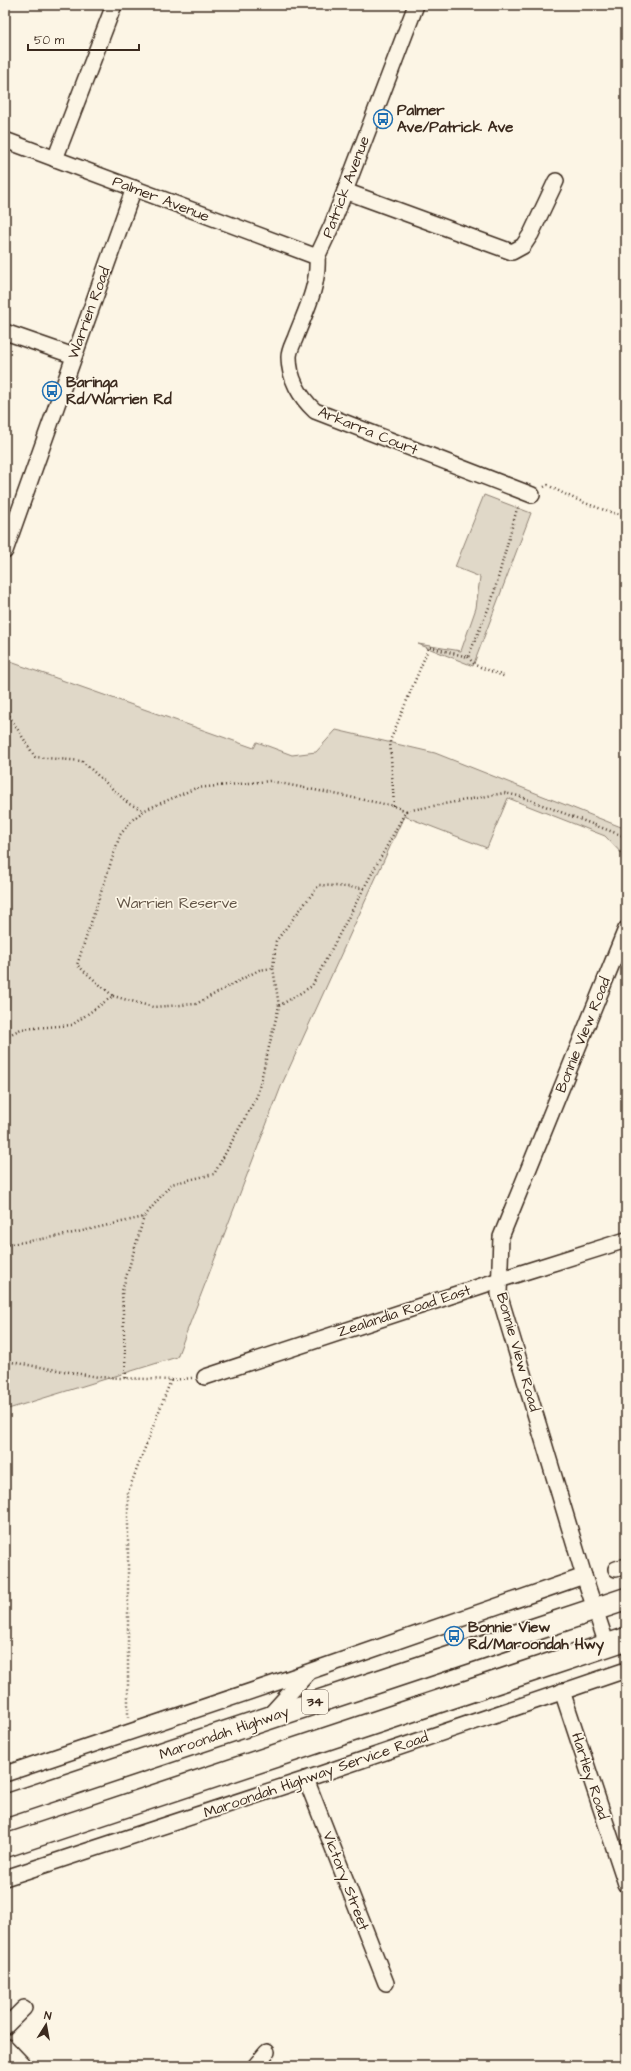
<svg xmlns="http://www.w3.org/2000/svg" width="631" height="2071" font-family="'Architects Daughter',sans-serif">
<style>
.green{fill:#e0d8c8;stroke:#8e8173}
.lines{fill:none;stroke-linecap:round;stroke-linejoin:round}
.minor-casing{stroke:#3b2a1e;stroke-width:18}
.highway-casing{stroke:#3b2a1e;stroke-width:25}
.path{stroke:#3b2a1e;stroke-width:2.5;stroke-dasharray:1 3;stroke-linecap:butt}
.minor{stroke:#fcf5e5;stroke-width:15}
.highway{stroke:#fcf5e5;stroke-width:22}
.labels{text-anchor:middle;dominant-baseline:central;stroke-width:3.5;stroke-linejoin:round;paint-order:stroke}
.shield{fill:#fcf5e5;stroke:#75675a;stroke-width:1}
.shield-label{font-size:14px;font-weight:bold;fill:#3b2a1e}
.poi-label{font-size:15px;font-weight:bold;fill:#3b2a1e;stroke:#fcf5e5;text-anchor:start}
.street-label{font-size:15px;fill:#3b2a1e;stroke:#fcf5e5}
.park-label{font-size:15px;fill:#645648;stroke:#fcf5e5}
</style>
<rect width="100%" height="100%" fill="#fcf5e5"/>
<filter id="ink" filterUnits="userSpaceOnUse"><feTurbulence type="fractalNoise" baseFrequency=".025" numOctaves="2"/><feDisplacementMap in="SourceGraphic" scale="8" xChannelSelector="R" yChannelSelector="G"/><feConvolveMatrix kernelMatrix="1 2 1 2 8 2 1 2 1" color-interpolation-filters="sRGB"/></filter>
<g filter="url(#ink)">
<g class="green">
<path d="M484,495L531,513L473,666L418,644L461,651L476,608L480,577L455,567Z"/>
<path d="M5,660L254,748L257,742L292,755L316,752L336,730L435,753L626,829V858L605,836L508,798L487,848L404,816L282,1084L177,1357L5,1410Z"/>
</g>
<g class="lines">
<defs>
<g id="minor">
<path d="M5,140L317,257"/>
<path d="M55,159L114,5"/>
<path d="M345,191L512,252L523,246L531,234L556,181"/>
<path d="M317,257C319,285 306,310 296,336C294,342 289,350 289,357C289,378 300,397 315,411L532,495"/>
<path d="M317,257L332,225L416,5"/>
<path d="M5,332L74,356"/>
<path d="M5,551L134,188"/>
<path d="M205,1377L499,1280L626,1240"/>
<path d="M616,1569L626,1566"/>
<path d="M607,1645L584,1576L499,1294L501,1237L626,929"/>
<path d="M562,1691L626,1884"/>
<path d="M268,1717L308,1673"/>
<path d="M5,1774L308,1672L584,1576"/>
<path d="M306,1779L386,1983"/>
<path d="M5,1878L306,1779L626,1670"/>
<path d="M5,2027L24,2008"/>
<path d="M5,2046L24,2066"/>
<path d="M255,2066L267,2052"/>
</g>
<g id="highway">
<path d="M5,1806L626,1599"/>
<path d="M5,1846L626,1639"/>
</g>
</defs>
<use href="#minor" class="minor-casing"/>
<use href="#highway" class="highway-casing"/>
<g class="path">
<path d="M544,487L548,485C573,500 598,508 626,517"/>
<path d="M468,657L475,665L506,677"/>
<path d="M5,709L35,757L82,761L129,804L144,810"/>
<path d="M394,806L390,741L429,647L468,657L492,600L518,505"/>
<path d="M406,811L504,793L519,796L626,837"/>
<path d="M113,996L153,1007L196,1004L259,970L273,968"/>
<path d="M279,1006L312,986L364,888"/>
<path d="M5,1037L21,1029L72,1025L113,996L77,965L120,835L132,820L145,810L196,788L270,781L394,806L406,811L364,888L319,885L276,941L273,968L279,1006L257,1096L214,1174L171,1184L144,1217L60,1236L5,1245"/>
<path d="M5,1361L98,1377L171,1380L128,1492V1717"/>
<path d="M126,1378L122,1291L144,1217"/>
<path d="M171,1380L192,1378"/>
</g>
<use href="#minor" class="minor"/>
<use href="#highway" class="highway"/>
</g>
</g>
<defs>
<symbol id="bus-ring" viewBox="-11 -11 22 22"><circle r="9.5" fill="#fcf5e5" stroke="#1f6fb2" stroke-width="1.5"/><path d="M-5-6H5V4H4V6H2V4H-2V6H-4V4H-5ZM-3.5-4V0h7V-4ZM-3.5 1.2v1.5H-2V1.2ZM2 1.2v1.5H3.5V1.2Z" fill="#1f6fb2"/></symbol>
</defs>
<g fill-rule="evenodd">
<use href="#bus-ring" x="372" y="108" width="22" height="22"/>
<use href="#bus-ring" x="41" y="380" width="22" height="22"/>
<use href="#bus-ring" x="443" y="1625" width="22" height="22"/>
</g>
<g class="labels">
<rect class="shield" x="302" y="1690" width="26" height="24" rx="3"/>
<g class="shield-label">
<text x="315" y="1702">34</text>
</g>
<g class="poi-label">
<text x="397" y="110">Palmer<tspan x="397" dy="17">Ave/Patrick Ave</tspan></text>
<text x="66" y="382">Baringa<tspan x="66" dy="17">Rd/Warrien Rd</tspan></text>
<text x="468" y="1627">Bonnie View<tspan x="468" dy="17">Rd/Maroondah Hwy</tspan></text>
</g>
<g class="street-label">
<text transform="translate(346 187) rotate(-69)">Patrick Avenue</text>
<text transform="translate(161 199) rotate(21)">Palmer Avenue</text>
<text transform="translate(89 313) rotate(-70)">Warrien Road</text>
<text transform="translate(368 431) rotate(22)">Arkarra Court</text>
<text transform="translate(583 1035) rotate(-68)">Bonnie View Road</text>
<text transform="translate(404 1311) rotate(-18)">Zealandia Road East</text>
<text transform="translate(518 1352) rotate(74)">Bonnie View Road</text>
<text transform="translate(224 1733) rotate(-19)">Maroondah Highway</text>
<text transform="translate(316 1775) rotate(-19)">Maroondah Highway Service Road</text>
<text transform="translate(590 1776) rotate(72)">Hartley Road</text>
<text transform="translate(346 1881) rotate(69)">Victory Street</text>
</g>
<g class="park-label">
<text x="177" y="903">Warrien Reserve</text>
</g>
</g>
<rect width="631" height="2071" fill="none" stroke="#fcf5e5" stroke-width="20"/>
<rect x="10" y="10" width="611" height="2051" fill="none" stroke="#3b2a1e" stroke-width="1.5" filter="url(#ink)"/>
<g transform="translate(46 2025) rotate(11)" stroke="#fcf5e5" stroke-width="3" paint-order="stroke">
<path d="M0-3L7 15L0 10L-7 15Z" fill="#3b2a1e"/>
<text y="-6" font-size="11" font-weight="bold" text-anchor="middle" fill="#3b2a1e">N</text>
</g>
<path d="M28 44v6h111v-6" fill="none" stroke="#3b2a1e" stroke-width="2"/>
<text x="34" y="44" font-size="12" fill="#3b2a1e" stroke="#fcf5e5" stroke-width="3" paint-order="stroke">50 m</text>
</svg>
